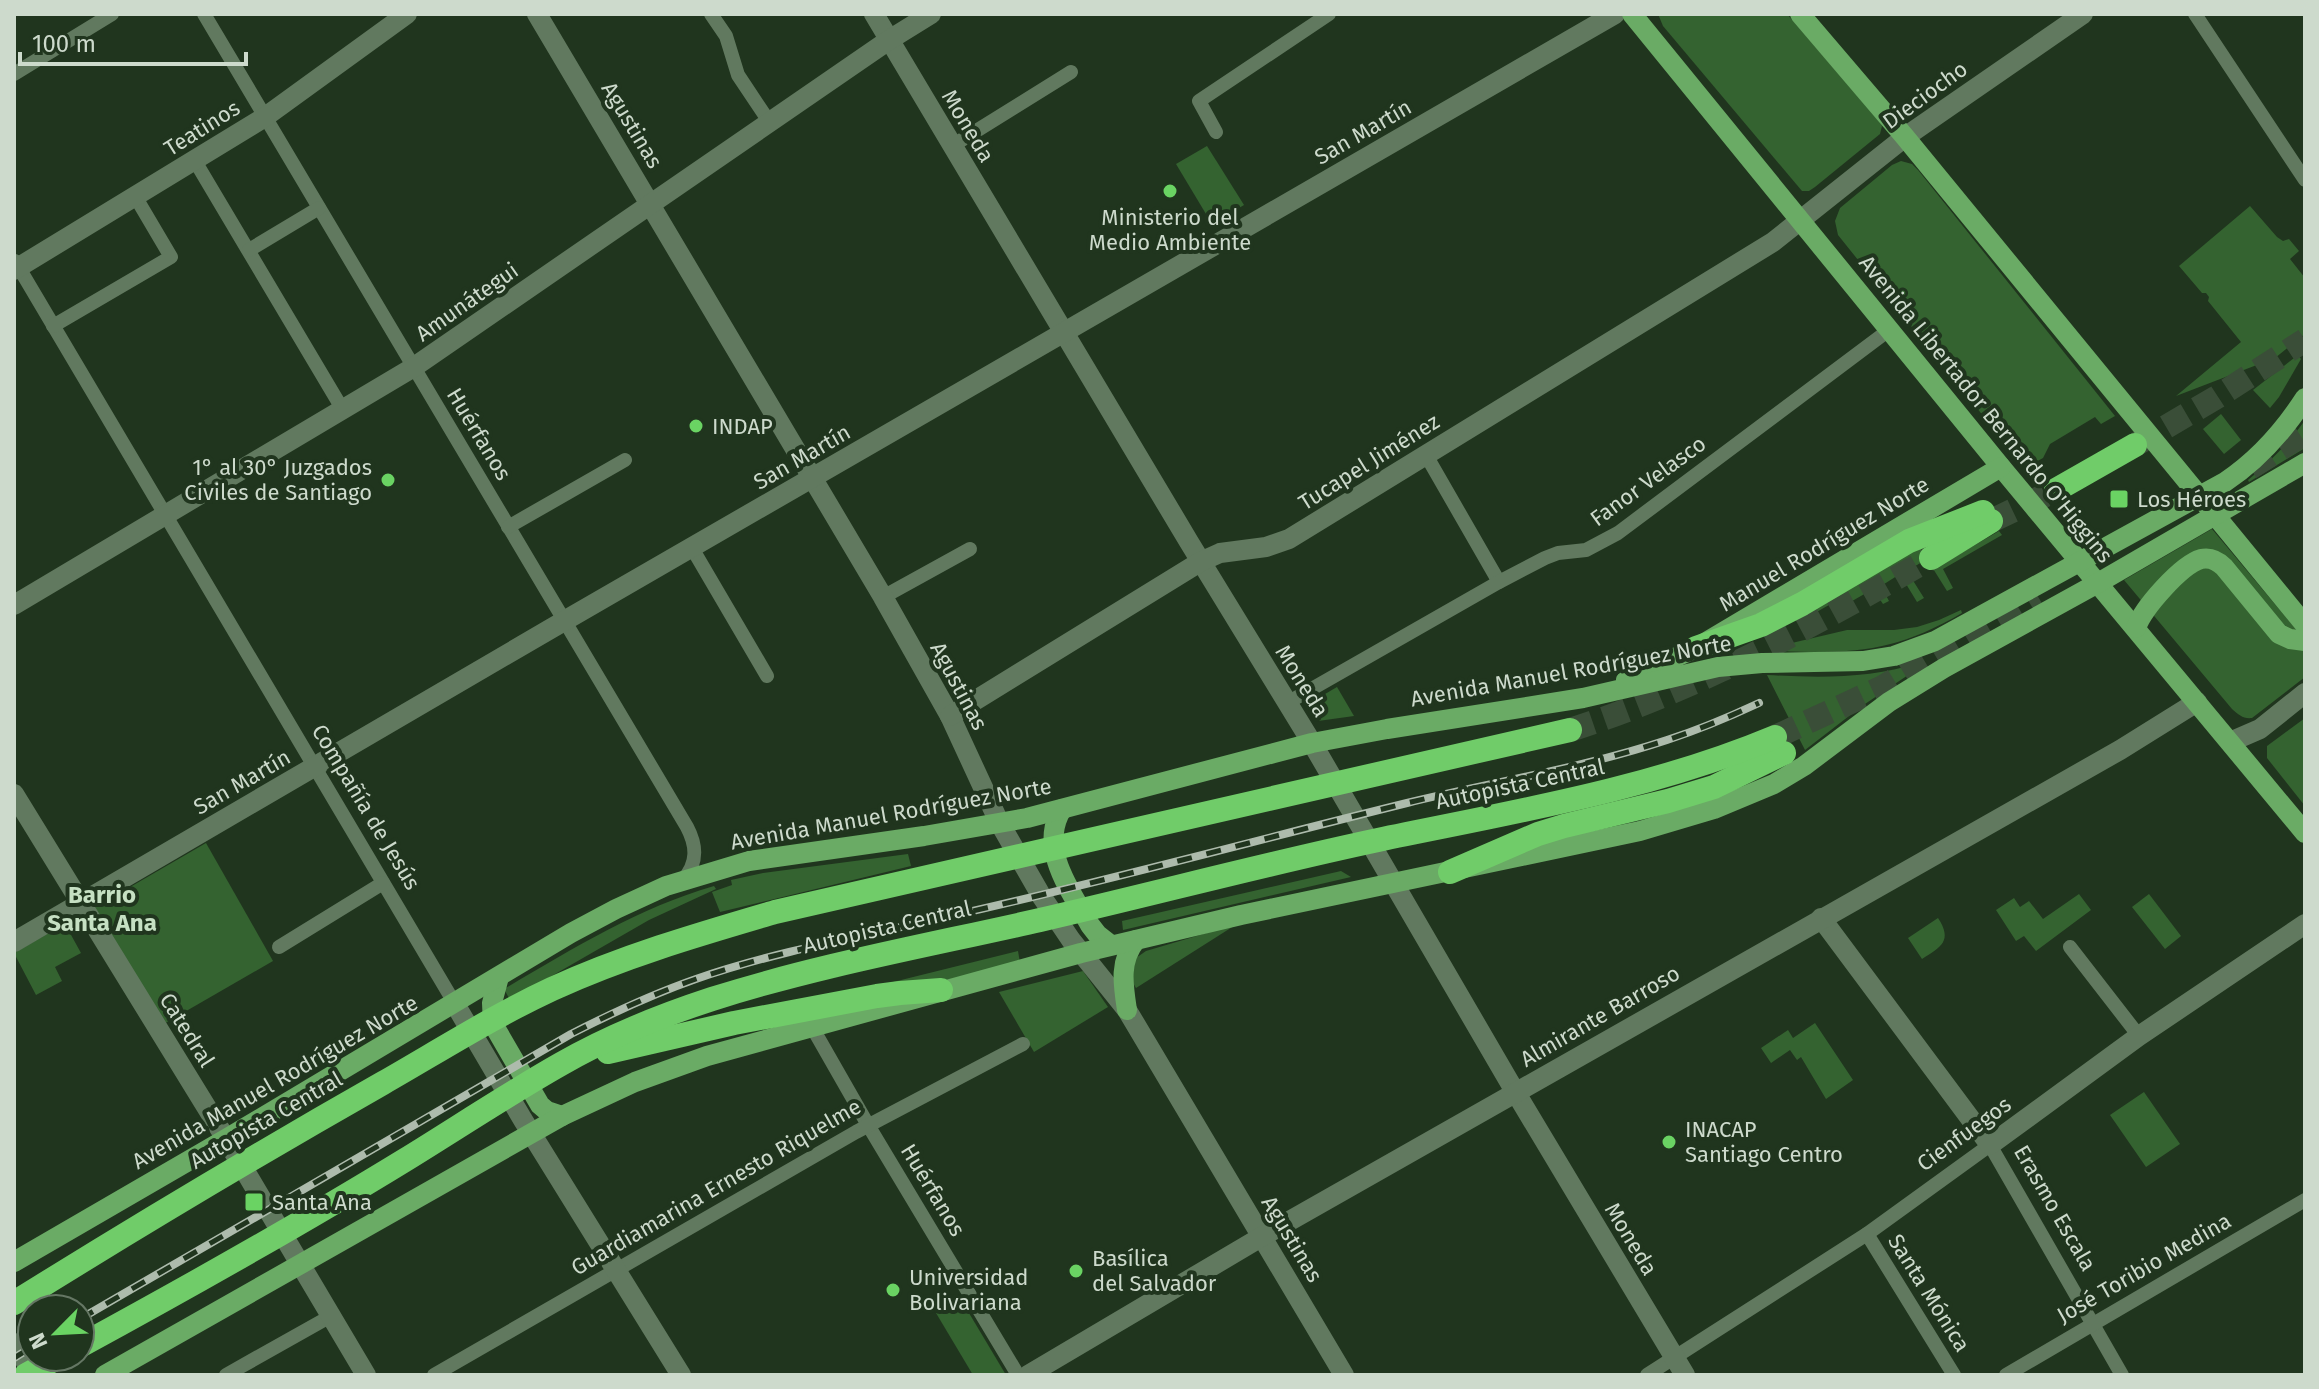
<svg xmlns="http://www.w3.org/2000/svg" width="2319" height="1389" font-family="'Fira Sans',sans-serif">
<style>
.green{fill:#346330}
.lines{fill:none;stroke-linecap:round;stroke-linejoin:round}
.highway-tunnel{stroke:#3a4e38;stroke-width:24;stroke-dasharray:24 12;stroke-linecap:butt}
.street{stroke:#61795f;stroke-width:14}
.secondary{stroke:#61795f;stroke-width:20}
.primary{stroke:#6aab65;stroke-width:20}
.highway{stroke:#70cc69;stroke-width:24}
.rail-casing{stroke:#adbbac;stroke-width:8}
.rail{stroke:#20351e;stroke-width:5;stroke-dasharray:15;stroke-linecap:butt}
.poi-dot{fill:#6ad363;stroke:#20351e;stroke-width:3}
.labels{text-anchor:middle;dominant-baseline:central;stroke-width:8;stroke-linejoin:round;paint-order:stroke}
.street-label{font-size:22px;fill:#cddacc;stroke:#20351e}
.poi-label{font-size:22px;fill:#cddacc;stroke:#20351e;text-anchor:start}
.neighbourhood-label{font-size:24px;font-weight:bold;fill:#c6e0c3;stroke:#20351e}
</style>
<rect width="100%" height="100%" fill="#20351e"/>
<g class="green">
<path d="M1658,14H1787L1879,121L1882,126L1880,134L1815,187L1809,191H1802L1663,26Z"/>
<path d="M1207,146L1244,205L1212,224L1176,164Z"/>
<path d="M1901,161L1912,164L1918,170L2115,416L2101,424L2095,417L2050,444L2043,458L2025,468L1838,235L1835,221L1840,208L1892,165Z"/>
<path d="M2250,206L2277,237L2283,241L2289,239L2299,251L2290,259L2305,278V334L2275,358L2176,396L2241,342L2208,301L2209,297L2206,293H2202L2179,266Z"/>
<path d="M2298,355L2301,359L2279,397L2270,408L2253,390Z"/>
<path d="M2221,414L2241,440L2224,454L2203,429Z"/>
<path d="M2305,420V448L2249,482L2248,480C2270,462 2289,443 2305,420Z"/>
<path d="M2212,529L2305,640V677L2252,718C2243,719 2239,715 2232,709L2124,580Z"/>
<path d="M1999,531L2002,535L1943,569L1953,588L1947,591L1927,559L1907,571L1924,598L1917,602L1900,574L1881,586L1889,601L1883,604L1873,589L1847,604L1843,597L1799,622L1797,617L1918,546L1937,567Z"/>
<path d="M1961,610L1962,613C1895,652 1855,654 1779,651V646L1847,630H1894L1917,627L1939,620Z"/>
<path d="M1921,662L1923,665L1862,706L1805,750L1767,675C1820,678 1870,679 1921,662Z"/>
<path d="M1337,687L1354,716L1318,721L1308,704Z"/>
<path d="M2305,718V806L2267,758V746Z"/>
<path d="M206,843L273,961L162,1025L94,908Z"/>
<path d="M908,854L911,866L720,912L712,892L732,885L731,880L763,873Z"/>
<path d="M1341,871L1351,877L1123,930L1122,921Z"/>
<path d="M714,886L716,889L649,920L510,1000L504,989C572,949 638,908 714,886Z"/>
<path d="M2079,894L2091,910L2036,951L2024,936L2016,941L1996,910L2014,898L2020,907L2029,901L2043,919Z"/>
<path d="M2149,894L2181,936L2165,949L2132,907Z"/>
<path d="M1938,918C1953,941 1941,947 1922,959L1908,938Z"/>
<path d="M65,924L81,953L55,967L62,981L36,995L14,953Z"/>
<path d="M1237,924L1136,988L1130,978L1133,960L1146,951Z"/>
<path d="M1018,951L1020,963L941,984L889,983Z"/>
<path d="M1083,971L1108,1007L1034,1052L999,992Z"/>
<path d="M1815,1023L1853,1080L1826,1099L1801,1057L1797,1060L1790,1050L1771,1063L1761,1048L1788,1030L1793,1038Z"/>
<path d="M2144,1092L2180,1144L2146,1167L2110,1115Z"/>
<path d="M960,1298L1006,1375H973L936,1313Z"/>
</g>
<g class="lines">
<g class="highway-tunnel">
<path d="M2135,445L2217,397L2305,340"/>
<path d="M2250,468L2305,433"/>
<path d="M1991,521L2056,490"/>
<path d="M1570,730C1698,689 1815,625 1931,558"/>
<path d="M1775,737L1881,688L2037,595"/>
</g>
<g class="street">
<path d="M204,14L687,827C697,846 698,863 683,880"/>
<path d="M711,14L726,36L738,75L770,123"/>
<path d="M2195,14L2305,180"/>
<path d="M14,74L112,14"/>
<path d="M1216,132L1199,101L1329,14"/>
<path d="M952,146L1071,72"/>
<path d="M195,161L343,410"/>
<path d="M249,250L319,208"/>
<path d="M15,261L455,1004"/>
<path d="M53,326L171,257L135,196"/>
<path d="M1426,455L1499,582"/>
<path d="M508,527L625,460"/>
<path d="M692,548L767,676"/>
<path d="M883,597L970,549"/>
<path d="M1287,703L1499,582L1545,558L1558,553L1586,550L1618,533L1889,330"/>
<path d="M279,947L383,883"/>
<path d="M2070,947L2139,1036"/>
<path d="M812,1027L868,1125L1018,1375"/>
<path d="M1867,1234L1954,1375"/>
<path d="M226,1375L331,1316"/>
<path d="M434,1375L856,1132L1023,1044"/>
<path d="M1647,1375L1867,1234L1990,1145L2122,1375"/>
<path d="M2006,1375L2305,1200"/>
</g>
<g class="secondary">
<path d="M537,14L883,597L950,716L999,822L1042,897L1071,940L1127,1010L1344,1375"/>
<path d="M874,14L1189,542L1312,743L1510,1083L1685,1375"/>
<path d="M14,270L265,117L407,14"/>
<path d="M14,605L414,367L889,40L931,14"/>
<path d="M950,716L1200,562L1220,553L1266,547L1289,539L1773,242L1905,137L2083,14"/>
<path d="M2230,742L2260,729L2305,693"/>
<path d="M14,794L226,1139L366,1375"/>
<path d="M1821,918L1990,1145L2139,1036L2305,924"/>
<path d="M14,942L552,628L1615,14"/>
<path d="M455,1004L523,1120L681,1375"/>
<path d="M14,1343L34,1375"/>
<path d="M1028,1375L1263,1236L2120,750L2197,702"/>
</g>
<g class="primary">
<path d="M1632,14L2001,467L2305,833"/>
<path d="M1800,14L1905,137L2305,625"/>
<path d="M2136,628C2143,608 2181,565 2201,559C2210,557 2218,561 2224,567L2279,634L2290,639L2305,641"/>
<path d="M1626,680L1696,648L2001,467"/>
<path d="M1062,809C1038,848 1070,890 1090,925L1097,934L1111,945"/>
<path d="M499,977L492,1003L493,1024L540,1105L547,1111L562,1116"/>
<path d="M1127,1010C1123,984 1119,961 1136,940"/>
<path d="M14,1262L226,1139L571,933L616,909L666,886L749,861L924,836L1027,818L1312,743L1387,729L1583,698L1718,667L1762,663L1863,661L1894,656L1935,641L2225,482C2258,460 2283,432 2305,398"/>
<path d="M105,1375L562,1116L635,1082L707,1056L1081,953L1241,915L1640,831L1714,809L1774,784L1804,766L1889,702L1944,668L2098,583L2305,463"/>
</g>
<g class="highway">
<path d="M2056,490L2135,445"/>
<path d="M1931,558L1991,521"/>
<path d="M1696,648L1761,625L1802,604L1909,541L1983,512"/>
<path d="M1450,872L1538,834L1564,826L1668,801L1714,787L1784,753"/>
<path d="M608,1052L734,1023L877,996L900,993L941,990"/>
<path d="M14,1303C136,1227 258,1154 383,1083C439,1051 494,1016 552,989C624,956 700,934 775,912L1570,730"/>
<path d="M80,1346C190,1286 299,1225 405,1160C457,1128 508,1094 561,1064C608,1037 660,1016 712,999C819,965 930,945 1040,920C1153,894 1265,864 1378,840C1512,812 1648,790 1775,737"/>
<path d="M26,1375L59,1357"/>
</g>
<defs>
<g id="rail">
<path d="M80,1319L571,1034C612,1013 653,994 696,979C780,950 869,935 955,915C1107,881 1257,840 1407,803C1493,782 1583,768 1667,740C1698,730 1729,717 1759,703"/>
<path d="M14,1358L32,1347"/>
</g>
</defs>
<use href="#rail" class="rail-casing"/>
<use href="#rail" class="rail"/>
</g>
<g class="poi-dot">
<circle cx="1170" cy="191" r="8"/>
<circle cx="696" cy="426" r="8"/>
<circle cx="388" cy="480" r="8"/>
<rect x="2109" y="489" width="20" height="20" rx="4"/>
<circle cx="1669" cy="1142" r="8"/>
<rect x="244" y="1192" width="20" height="20" rx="4"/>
<circle cx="1076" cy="1271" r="8"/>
<circle cx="893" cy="1290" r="8"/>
</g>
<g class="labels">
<g class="street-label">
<text transform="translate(1925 95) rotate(-36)">Dieciocho</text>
<text transform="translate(632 125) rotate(59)">Agustinas</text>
<text transform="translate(968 126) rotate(59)">Moneda</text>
<text transform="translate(202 128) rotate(-32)">Teatinos</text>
<text transform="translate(1363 132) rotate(-30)">San Martín</text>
<text transform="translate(467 302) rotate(-35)">Amunátegui</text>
<text transform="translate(1986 409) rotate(51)">Avenida Libertador Bernardo O'Higgins</text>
<text transform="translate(479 434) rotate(59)">Huérfanos</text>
<text transform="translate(802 457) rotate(-30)">San Martín</text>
<text transform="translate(1369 462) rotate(-32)">Tucapel Jiménez</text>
<text transform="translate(1648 481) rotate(-36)">Fanor Velasco</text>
<text transform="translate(1824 544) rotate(-31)">Manuel Rodríguez Norte</text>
<text transform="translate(1571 671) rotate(-10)">Avenida Manuel Rodríguez Norte</text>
<text transform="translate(1302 681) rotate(58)">Moneda</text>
<text transform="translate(959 686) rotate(62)">Agustinas</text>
<text transform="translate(242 782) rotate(-30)">San Martín</text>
<text transform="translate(1520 784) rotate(-12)">Autopista Central</text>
<text transform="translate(366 807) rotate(59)">Compañía de Jesús</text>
<text transform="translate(891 814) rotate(-10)">Avenida Manuel Rodríguez Norte</text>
<text transform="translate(887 927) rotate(-13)">Autopista Central</text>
<text transform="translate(1600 1016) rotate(-30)">Almirante Barroso</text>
<text transform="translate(187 1030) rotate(58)">Catedral</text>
<text transform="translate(275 1082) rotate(-30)">Avenida Manuel Rodríguez Norte</text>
<text transform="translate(266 1120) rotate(-30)">Autopista Central</text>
<text transform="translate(1964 1134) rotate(-36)">Cienfuegos</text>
<text transform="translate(716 1187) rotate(-30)">Guardiamarina Ernesto Riquelme</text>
<text transform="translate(933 1190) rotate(59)">Huérfanos</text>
<text transform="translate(2055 1208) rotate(60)">Erasmo Escala</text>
<text transform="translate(1292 1239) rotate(59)">Agustinas</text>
<text transform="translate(1631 1239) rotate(59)">Moneda</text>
<text transform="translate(2144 1268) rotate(-30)">José Toribio Medina</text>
<text transform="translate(1929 1293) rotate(58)">Santa Mónica</text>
</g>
<g class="poi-label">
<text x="1170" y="217" text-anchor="middle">Ministerio del<tspan x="1170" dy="25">Medio Ambiente</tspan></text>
<text x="712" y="426">INDAP</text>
<text x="372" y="467" text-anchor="end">1° al 30° Juzgados<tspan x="372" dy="25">Civiles de Santiago</tspan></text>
<text x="2137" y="499">Los Héroes</text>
<text x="1685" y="1129">INACAP<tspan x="1685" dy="25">Santiago Centro</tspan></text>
<text x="272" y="1202">Santa Ana</text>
<text x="1092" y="1258">Basílica<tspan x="1092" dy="25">del Salvador</tspan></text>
<text x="909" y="1277">Universidad<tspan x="909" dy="25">Bolivariana</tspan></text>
</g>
<g class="neighbourhood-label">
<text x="102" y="895">Barrio<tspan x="102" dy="28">Santa Ana</tspan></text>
</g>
</g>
<rect width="2319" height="1389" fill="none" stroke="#cddacc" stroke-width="32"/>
<g transform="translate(56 1333) rotate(246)"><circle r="38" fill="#20351e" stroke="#657764" stroke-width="2"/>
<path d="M0-6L14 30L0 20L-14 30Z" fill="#6ad363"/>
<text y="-12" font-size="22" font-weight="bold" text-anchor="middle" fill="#cddacc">N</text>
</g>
<path d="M20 52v12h226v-12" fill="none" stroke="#cddacc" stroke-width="4"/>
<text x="32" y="52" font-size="24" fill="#cddacc" stroke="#20351e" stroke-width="6" paint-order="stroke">100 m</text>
</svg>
